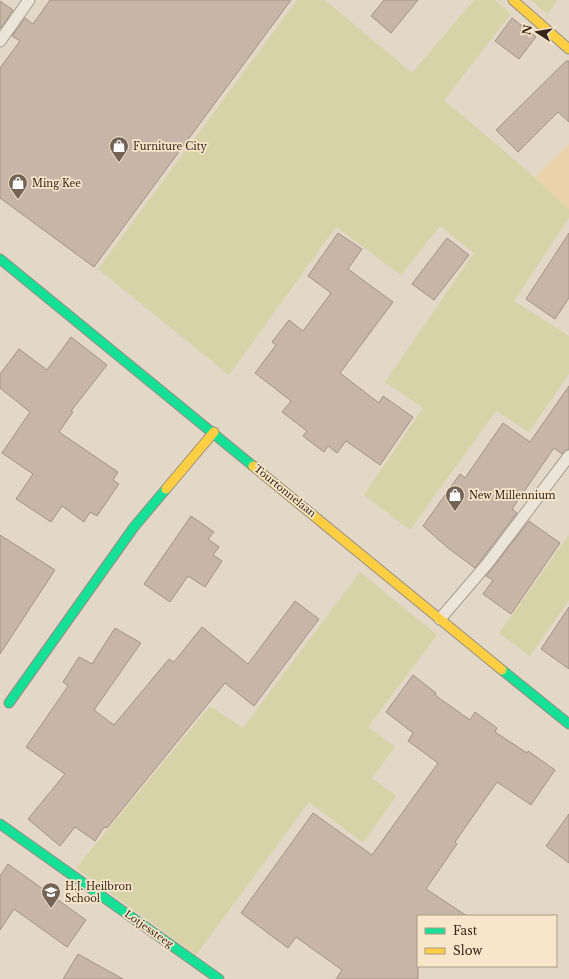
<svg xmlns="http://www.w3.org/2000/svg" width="569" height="979" font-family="'Libre Baskerville',serif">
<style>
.green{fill:#d7d2a8}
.sand{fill:#ead3ab}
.building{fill:#c7b5a8;stroke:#a39387}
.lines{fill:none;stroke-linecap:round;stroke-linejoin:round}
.lane-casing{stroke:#a89d91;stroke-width:13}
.fast-casing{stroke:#978d81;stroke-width:11}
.slow-casing{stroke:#978d81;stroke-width:11}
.lane{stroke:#ebe4d9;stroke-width:11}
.fast{stroke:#16e098;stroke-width:9}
.slow{stroke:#ffcf43;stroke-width:9}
.labels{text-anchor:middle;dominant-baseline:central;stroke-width:3.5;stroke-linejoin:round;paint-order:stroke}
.poi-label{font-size:10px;fill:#36251a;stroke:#f7e6ca;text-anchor:start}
.street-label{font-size:10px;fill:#36251a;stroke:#f7e6ca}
</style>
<rect width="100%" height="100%" fill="#e3d8c7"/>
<g class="green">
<path d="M297,0H325L412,73L474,0H495L511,14L444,100L530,173L569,209V218L514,301L569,336V374L529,432L496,411L410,530L364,495L423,408L385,382L474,253L440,226L401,275L336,227L229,375L98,269Z"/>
<path d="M531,0H558L547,14Z"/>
<path d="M569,535V600L530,656L499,633Z"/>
<path d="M360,572L437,635L368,727L395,747L372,778L396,796L363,843L309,802L196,955L76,868L210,706L243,728Z"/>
</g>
<path class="sand" d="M569,144V209L535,177Z"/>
<g class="building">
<path d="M50,0H291L94,267L0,198V68L20,41L12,36L25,18L33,24Z"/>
<path d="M384,0H418L391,33L371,16Z"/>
<path d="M0,1L13,10L1,28L0,27Z"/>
<path d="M512,18L536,37L519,59L495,41Z"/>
<path d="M566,61H569V122L558,112L518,152L496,130Z"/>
<path d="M338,233L362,249L348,269L393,302L340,373L379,403L383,396L413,417L380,465L346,441L337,453L328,446L324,452L303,436L307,431L282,412L291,401L255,373L276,345L272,342L289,320L303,331L331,293L308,276Z"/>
<path d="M569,233V298L555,319L526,299Z"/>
<path d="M447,238L469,255L434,300L412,284Z"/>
<path d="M71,337L107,365L71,411L73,412L59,432L118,472L113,480L119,484L97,516L90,512L84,522L62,506L51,522L16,499L33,474L2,453L30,412L0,388V374L19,349L47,370Z"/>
<path d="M569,386V449L562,454L554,448L512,509L517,513L475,568L448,548L423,526L460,474L465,478L503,423L530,442Z"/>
<path d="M191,516L214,532L208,539L219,547L213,555L222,561L205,587L188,576L170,602L144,584Z"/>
<path d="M529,521L560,543L511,614L483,594L493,580L486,576Z"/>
<path d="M0,535L55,570L0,654Z"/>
<path d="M295,601L319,619L254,706L225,683L107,828L104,827L95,841L75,827L60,846L28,819L65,774L26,747L68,686L63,682L79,657L92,664L115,628L141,643L94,710L114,725L169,659L174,662L202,627L248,664Z"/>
<path d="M569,607V669L541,649Z"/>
<path d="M413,675L436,693L435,695L470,720L475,712L497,728L495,732L527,753L528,751L555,770L531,805L497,782L455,842L457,844L426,889L467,916H418V979H336L342,970L296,937L288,948L241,913L313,813L372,855L438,763L408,741L413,733L386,712Z"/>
<path d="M569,814V863L546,846Z"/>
<path d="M8,864L86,920L67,947L14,909L0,930V876Z"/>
<path d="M78,954L123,979H63Z"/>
</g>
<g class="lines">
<defs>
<g id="lane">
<path d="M0,41L29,0"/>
<path d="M440,619L488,563L569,456"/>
</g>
<g id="fast">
<path d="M0,259L253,466"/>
<path d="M502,670L569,724"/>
<path d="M9,703L134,527L166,489"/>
<path d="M0,824L219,979"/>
</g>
<g id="slow">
<path d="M513,0L569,49"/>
<path d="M253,466L502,670"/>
<path d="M166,489L214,432"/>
</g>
</defs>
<use href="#lane" class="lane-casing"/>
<use href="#fast" class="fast-casing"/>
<use href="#slow" class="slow-casing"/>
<use href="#lane" class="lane"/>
<use href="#fast" class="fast"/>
<use href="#slow" class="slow"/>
</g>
<defs>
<symbol id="shop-pin" viewBox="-11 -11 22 30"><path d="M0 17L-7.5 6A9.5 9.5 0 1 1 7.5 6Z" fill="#736457" stroke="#f7e6ca"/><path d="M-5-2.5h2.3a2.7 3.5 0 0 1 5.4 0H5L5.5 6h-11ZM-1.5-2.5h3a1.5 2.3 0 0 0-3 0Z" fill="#fff"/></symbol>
<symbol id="school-pin" viewBox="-11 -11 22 30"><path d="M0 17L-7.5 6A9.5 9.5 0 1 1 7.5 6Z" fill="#736457" stroke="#f7e6ca"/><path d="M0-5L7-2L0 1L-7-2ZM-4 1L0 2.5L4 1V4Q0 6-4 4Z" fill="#fff"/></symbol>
</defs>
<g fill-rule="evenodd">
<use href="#shop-pin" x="108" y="135" width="22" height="30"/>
<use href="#shop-pin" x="7" y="172" width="22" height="30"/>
<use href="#shop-pin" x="444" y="484" width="22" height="30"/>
<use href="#school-pin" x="40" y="881" width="22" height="30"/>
</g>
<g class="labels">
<g class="poi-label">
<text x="133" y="146">Furniture City</text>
<text x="32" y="183">Ming Kee</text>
<text x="469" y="495">New Millennium</text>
<text x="65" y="886">H.J. Heilbron<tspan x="65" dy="12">School</tspan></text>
</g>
<g class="street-label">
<text transform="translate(285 491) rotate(39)">Tourtonnelaan</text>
<text transform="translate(149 929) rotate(35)">Lotjessteeg</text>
</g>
</g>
<rect x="417" y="915" width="140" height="52" fill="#f7e6ca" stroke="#aa9984"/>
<rect x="425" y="928" width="20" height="6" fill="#16e098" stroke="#aa9984"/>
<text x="453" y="935" font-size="12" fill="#36251a">Fast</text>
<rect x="425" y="948" width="20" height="6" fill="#ffcf43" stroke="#aa9984"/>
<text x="453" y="955" font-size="12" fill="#36251a">Slow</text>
<g transform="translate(537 32) rotate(282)" stroke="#f7e6ca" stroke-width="3" paint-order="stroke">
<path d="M0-3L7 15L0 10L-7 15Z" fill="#36251a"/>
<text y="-6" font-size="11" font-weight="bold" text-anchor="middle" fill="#36251a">N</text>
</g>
</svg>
